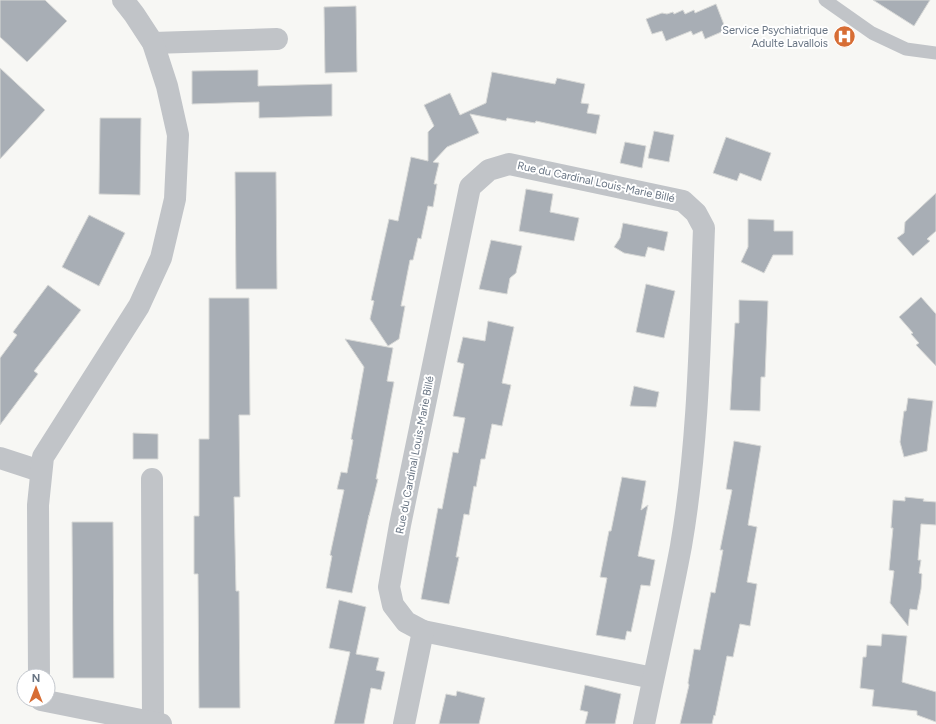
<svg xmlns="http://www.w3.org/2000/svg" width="936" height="724" font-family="Figtree,sans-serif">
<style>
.building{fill:#a8aeb5;stroke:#d8d9d7}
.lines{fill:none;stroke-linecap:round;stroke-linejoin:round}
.lane{stroke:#c1c4c8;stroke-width:13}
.street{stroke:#c1c4c8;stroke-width:22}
.labels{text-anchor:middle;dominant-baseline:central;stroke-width:4;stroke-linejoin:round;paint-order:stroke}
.poi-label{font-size:11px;fill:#687483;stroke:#fff;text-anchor:end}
.street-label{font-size:11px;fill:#687483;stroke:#fff}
</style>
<rect width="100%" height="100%" fill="#f7f7f4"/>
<g class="building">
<path d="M0,0H45L67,21L27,62L0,37Z"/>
<path d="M873,0H930L914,26Z"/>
<path d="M716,4L726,30L705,39L702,31L693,35L691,31L666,41L662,31L652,34L646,19L662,13L667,14L673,12L674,14L683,10L685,14L694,10L695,13Z"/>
<path d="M356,6L357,72L325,73L324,7Z"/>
<path d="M0,68L45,110L0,159Z"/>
<path d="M258,70V86L332,84V116L259,118V102L192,104V71Z"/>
<path d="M492,72L555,84L557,78L585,84L581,103L589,104L587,113L600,115L596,134L536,121L535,123L507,118L506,121L470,114L479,133L447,147L433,162L439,163L434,184H437L433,207L428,206L421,239L418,238L413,260H410L401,306H405L399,339L388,346L370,319L374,301L371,300L389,219L398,221L411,157L428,161V132L434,126L424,105L450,93L460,115L486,103Z"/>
<path d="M100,118H141L140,195L99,194Z"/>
<path d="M654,131L674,135L669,162L648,158Z"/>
<path d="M726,137L771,153L761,181L740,173L737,181L713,173Z"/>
<path d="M625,142L646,146L642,168L620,163Z"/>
<path d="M235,172H276L277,289H236Z"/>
<path d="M526,189L553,194L550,212L579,218L574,241L519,231Z"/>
<path d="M936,193V231L927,239L930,241L913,256L897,238L904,233L905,222Z"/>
<path d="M89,215L125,233L99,286L62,267Z"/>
<path d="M748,219L774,220V231H793V255H773L764,273L741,262L748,247Z"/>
<path d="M623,223L668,232L664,251L648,247L645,257L624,253L614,247L620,238Z"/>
<path d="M491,240L522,246L516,273L510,278L507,294L479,289Z"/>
<path d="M646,284L675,291L664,338L636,332Z"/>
<path d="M48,285L81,310L34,371L38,374L0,425V358L17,335L13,332Z"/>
<path d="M921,297L936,314V366L916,345L919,343L911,334L913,333L899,317Z"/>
<path d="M209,298H249L250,415H239L240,497H234L236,591H239L240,708H199L198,574H194V516H199V439H209Z"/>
<path d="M739,300L768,301L765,377H761L760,411L730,410L735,323H739Z"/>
<path d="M488,321L514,327L502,383L511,385L502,426L492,424L485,459H481L476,487L474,486L469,515L464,514L456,557H459L449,604L421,599L438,508L442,509L453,452L458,453L465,418L453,416L464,364L457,362L463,337L485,341Z"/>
<path d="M345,339L393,348L387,381L394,382L376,479H378L369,516V515L352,593L326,588L332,556L330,555L344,490L337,489L341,472L347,473L353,440L351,439L364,367Z"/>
<path d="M634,386L659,392L656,407L630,406Z"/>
<path d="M908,398L933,401L927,451L904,457L900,442L904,411H906Z"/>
<path d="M133,433L158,434V459H133Z"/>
<path d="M734,441L761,446L748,525L757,527L747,582L757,584L750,626L740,624L733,657L727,656L715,716L714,715L712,724H680L689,685L688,683L694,649L700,650L711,592L715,593L723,550H720L732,490L726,489Z"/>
<path d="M622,477L646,481L641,510L648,505L638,556L655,560L650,586L641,585L631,632L627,631L625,640L596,635L607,578L600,577L609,531H611Z"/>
<path d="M905,497L924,499L923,501L936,502V525L921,524L918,560H921L919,573L922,574L921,589L917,610L910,609L908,626L890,603L894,571L889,570L893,528H891L893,500L905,501Z"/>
<path d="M72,522H113L114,678H73Z"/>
<path d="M339,600L366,607L356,654L379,658L376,670L385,672L381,690L371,688L364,724H334L350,652L329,648Z"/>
<path d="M882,634L907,636L902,682L936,692V722L917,715V711L872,706L874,690L860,688L863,657H866L867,645L881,646Z"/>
<path d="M585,685L621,694L615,724H585L588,712L580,710Z"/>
<path d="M457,691L485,698L479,724H439L446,694L456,696Z"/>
</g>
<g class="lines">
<path class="lane" d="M825,0L872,33L906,49L936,53"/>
<g class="street">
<path d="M153,43L277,39"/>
<path d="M0,458L40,471"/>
<path d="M152,479L153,722"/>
<path d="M423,631L653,678"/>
<path d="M39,676L38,505L43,457L139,306L161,258L175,199L178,135L167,86L153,43L134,14L123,0"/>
<path d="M41,700L161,724"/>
<path d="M404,724L423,631L406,622L393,605L389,587L400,525L470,187L489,170L509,164L683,201L696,213L704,228C700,334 699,441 681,546C670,605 656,665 644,724"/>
</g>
</g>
<defs>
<symbol id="hospital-disc" viewBox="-11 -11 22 22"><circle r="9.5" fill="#d76d34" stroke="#fff"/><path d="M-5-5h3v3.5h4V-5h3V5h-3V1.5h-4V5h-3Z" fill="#fff"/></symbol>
</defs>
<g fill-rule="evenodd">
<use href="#hospital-disc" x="832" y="24" width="25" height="25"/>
</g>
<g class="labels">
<g class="poi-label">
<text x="828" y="30">Service Psychiatrique<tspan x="828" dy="13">Adulte Lavallois</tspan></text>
</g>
<g class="street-label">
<text transform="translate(596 182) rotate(12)">Rue du Cardinal Louis-Marie Billé</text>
<text transform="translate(415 455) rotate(-79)">Rue du Cardinal Louis-Marie Billé</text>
</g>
</g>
<g transform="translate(36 688)"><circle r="19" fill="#ffffff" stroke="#c3c7cd"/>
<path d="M0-3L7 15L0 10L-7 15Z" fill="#d76d34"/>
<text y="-6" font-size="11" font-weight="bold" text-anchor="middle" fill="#687483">N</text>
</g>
</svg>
